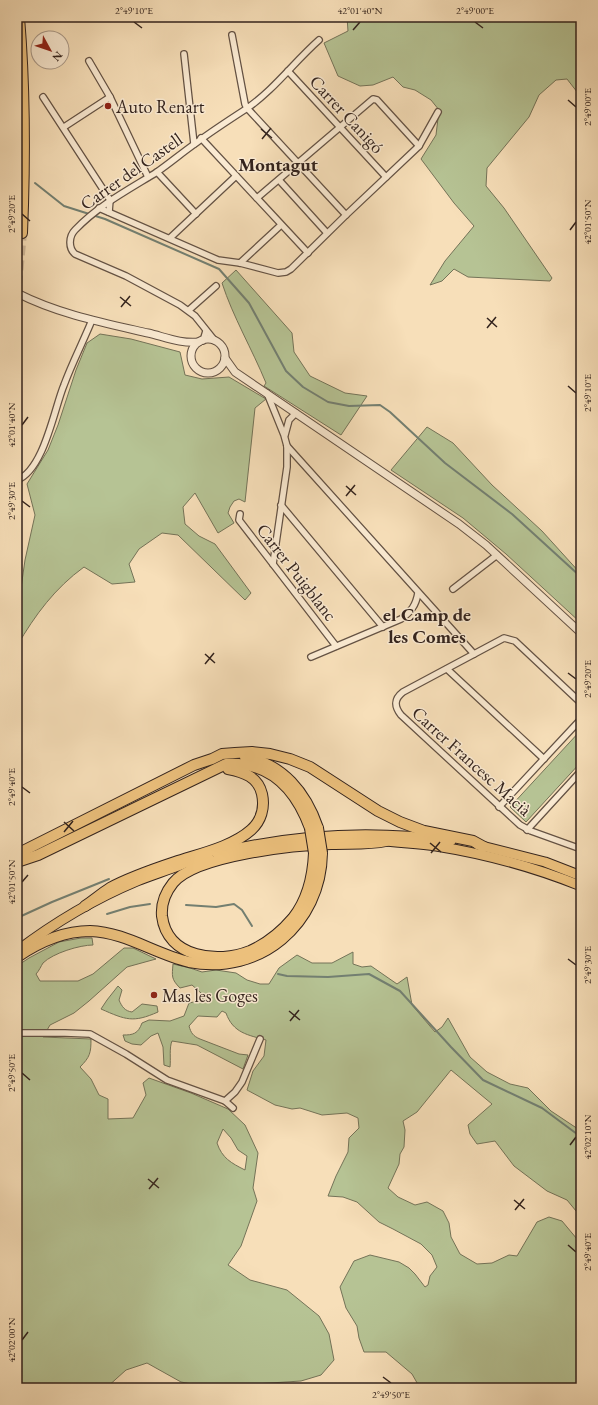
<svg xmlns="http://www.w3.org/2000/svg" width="598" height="1405" font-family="'EB Garamond',serif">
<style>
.green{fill:#b6c394;stroke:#747358;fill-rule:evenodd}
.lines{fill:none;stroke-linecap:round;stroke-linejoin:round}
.stream{stroke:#737f71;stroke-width:2}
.motorway-tunnel{stroke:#d0b99a;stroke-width:10;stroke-dasharray:10 5;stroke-linecap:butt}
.minor-casing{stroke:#645244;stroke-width:8}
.tertiary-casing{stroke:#645244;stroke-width:9}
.trunk-casing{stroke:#33231d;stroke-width:11}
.motorway-casing{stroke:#33231d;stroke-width:12}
.minor{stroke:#faead2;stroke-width:5.5}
.tertiary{stroke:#faead2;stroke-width:7}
.trunk{stroke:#ecc07c;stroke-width:9}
.motorway{stroke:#ecc07c;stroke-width:10}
.motorway-bridge-casing{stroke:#33231d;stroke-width:12;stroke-linecap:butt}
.motorway-bridge{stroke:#ecc07c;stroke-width:10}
.ticks{fill:none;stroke:#33231d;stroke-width:1.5}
.poi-dot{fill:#8f2418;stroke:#faead2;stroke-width:1.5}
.labels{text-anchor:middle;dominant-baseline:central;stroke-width:3;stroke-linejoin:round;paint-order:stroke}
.poi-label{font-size:18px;fill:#33231d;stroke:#faead2;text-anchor:start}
.street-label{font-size:18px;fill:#33231d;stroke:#faead2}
.neighbourhood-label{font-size:19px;font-weight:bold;fill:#33231d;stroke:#faead2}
.neatline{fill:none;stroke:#33231d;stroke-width:1.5}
.ticks-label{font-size:10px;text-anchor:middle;fill:#33231d}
</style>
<rect width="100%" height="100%" fill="#f7dfb9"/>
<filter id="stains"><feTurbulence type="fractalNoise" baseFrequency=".005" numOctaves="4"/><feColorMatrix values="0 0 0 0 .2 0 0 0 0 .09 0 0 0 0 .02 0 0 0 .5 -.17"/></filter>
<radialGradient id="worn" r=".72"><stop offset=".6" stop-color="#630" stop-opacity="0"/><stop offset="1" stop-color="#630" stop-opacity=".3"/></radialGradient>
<g class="green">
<path d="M347,17H581V97L567,79L556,80L539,95L529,117L487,168L486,186L504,208L552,278L550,281L468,277L454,269L442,281L430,285L445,261L474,226L454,203L421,159L436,135L439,110L431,100L415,90L403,87L393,77L373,85L360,86L338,76L324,43L348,31Z"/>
<path d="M236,270L292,333L294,352L310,376L345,393L367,396L341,435L264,386L266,383C252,349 233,317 222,283Z"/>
<path d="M100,334L131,339L180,352L185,375L202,379L229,377L266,399L255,408L245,502L239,499L234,501L230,507L228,513L234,523L218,533L195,493L183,507L185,524L199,536L215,544L251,593L245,600L178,535L162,533L139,549L129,564L135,582L112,584L84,567C55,588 35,615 17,646V616L25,560L35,515L27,484L48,450L58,425L76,370L87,343Z"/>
<path d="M427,427L453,443L492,485L542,531L581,574V623L506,554L463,518L391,470Z"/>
<path d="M581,730V762L526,822L510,807Z"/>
<path d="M81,938H92L93,945C80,945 53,953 43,963C41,966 39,971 36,974L40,981H78L93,974L124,948H133L156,959L127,967L89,1001L74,1013L50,1025L43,1037L91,1039C91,1053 90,1057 80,1067L91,1079L99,1095L108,1099V1119L133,1118L146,1095L143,1083L149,1078L191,1093L228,1109L245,1125L258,1153L253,1188L257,1201L241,1246L228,1265L250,1280L287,1290L319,1316L329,1334L334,1360L321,1375L301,1381L255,1384L227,1388H213L181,1382L147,1363L126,1370L106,1388H17V966L29,958L59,942ZM223,1129L231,1138L238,1150L247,1156L245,1170C231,1163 222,1158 217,1143Z"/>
<path d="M353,952V964L362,967L371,966L397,984L407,977L412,1005L435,1032L442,1027L448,1018L470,1057L487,1072L510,1084L528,1088L551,1111L581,1131V1217L567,1200L547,1191L514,1166L495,1141L477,1144L470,1134L468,1125L492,1104L451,1070L417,1112L403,1121L405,1130L404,1147L400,1154L399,1164L388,1188L398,1197L415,1205L427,1202L443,1211L449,1223L451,1237L460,1254L477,1264L492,1263L509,1255L517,1256L537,1222L549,1217L562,1221L577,1239L581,1246V1388H420L412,1374L386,1352H364L359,1338L357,1326L346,1308L340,1287L354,1261L370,1255L399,1262L409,1268L415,1274L425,1287L428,1285L430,1276L437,1267L432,1255L421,1244L393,1229L379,1222L357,1202L343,1197L328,1196L336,1176L348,1152L349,1138L359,1128L358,1118L347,1113L322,1115L300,1108L292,1109L275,1105L247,1090L253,1071L264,1056L266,1040C248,1035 233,1033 226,1013L222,1011L217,1017L198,1016L189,1026C191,1033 193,1036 200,1039L239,1054L248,1055L243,1069L197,1045L172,1041C169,1048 171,1059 170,1067L164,1065L163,1047L158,1033L151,1036L141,1045L132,1044L125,1041L123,1035C133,1035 138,1034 142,1023L149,1020L170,1021L184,1016L189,1003L203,1000L201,993L192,985L180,988C171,979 172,976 173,964L190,968L202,972L216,970L236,973L247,980L260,984H269L279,968L297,955L312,963H332Z"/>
<path d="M118,986L122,990L119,1000C122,1007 125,1011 132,1012L142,1004L157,1006L158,1012C133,1023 126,1020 101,1009L107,1000Z"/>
</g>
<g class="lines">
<g class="stream">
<path d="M35,183L64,206L105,219L219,269L249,303L286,371L303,387L328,402L349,406L380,405L390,412L445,463L512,514L581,577"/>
<path d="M186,905L216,907L234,904L242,910L252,926"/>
<path d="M107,914L130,907L150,904"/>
<path d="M17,918L52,902L109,879"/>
<path d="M278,974L287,976L328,977L369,974L400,991L451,1047L483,1080L542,1108L581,1137"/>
</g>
<path class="motorway-tunnel" d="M17,285L22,233"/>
<defs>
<g id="minor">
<path d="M232,35L245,104L247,108L346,215"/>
<path d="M184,54L194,144"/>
<path d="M89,61L110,97L148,177"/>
<path d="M288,71L386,177"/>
<path d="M43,97L110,200L109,212"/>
<path d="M64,127L110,97"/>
<path d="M201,138L308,253"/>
<path d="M157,172L196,214"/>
<path d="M279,180L327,233"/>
<path d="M257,198L373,99L377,100L419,146"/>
<path d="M99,208L218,260L240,263L278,273L286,272L291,269L346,215L419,146L438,112"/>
<path d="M170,238L236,176"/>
<path d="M240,263L281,225"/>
<path d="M189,310L216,286"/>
<path d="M203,341L206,331"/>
<path d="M215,341L195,316L180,305L126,276L75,254C68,248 69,236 75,230C99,205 128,190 157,172C170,163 183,152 196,143C212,131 229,120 246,109C274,90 294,62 319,40"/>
<path d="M267,393L284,435L287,446V467L273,564"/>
<path d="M285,435L289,420L296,413"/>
<path d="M287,446L474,654"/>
<path d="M17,480C44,470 54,409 64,385C72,363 83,342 92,320"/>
<path d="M281,505L383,627"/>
<path d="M240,514L239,520L336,646"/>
<path d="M453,589L497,555"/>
<path d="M311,657L401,619C411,612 416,605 418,593"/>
<path d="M447,669L544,759"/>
<path d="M581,703L515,641L504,638L403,692C394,699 394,706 401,715L520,825L531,831L581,849"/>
<path d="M499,807L581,719"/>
<path d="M527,830L581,771"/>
<path d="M17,1033H65L90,1034L126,1054L167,1080L225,1101L233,1108"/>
<path d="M225,1101L235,1092L242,1082L260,1039"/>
</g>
<g id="tertiary">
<path d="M17,293C58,314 104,323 148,333C165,337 181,344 199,342"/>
<circle cx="208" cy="356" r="17"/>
<path d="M225,358L235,372L459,524L486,545L581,633"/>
</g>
<g id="trunk">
<path d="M379,840C398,843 417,843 436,846C486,854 534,867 581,886"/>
<path d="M478,845L545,862L581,876"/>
<path d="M216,853C295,834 371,829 451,841"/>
<path d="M187,863H194L209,858"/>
<path d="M17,951C54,923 94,899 137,881C152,875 168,870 183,864"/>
</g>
<g id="motorway">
<path d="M19,17C25,89 25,161 22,233"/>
<path d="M245,757C283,764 306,793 318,828"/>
<path d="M314,853C313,876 308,899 293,918C282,931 266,944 250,951C218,964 167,958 162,916C161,904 165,893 173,883C196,855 295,845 331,844C349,843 368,845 386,841"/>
<path d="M17,854L194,765L212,759L222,754L235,753L252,752L270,754L290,759L310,767L378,811L400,822L424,831L473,841L484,847"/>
<path d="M17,862L38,855L226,764C271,761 296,790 310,828"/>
<path d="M85,906C94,900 102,893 110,888C130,877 154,869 175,862C199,854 232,847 251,830C261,821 265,808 262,794C258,777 244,772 228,769"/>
<path d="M17,957C39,942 63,931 90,931C125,932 155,954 189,962C260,976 321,924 322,853"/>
</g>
</defs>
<use href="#minor" class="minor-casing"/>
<use href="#tertiary" class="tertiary-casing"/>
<use href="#trunk" class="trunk-casing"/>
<use href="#motorway" class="motorway-casing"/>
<use href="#minor" class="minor"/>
<use href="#tertiary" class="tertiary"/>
<use href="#trunk" class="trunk"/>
<use href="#motorway" class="motorway"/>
<defs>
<g id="motorway-bridge">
<path d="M310,828L314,853"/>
<path d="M318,828L322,853"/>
</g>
</defs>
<use href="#motorway-bridge" class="motorway-bridge-casing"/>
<use href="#motorway-bridge" class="motorway-bridge"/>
</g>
<path class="ticks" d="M134,22L142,28M475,22L483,28M353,30L360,22M568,100L576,107M261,129L272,138M262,139L271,128M22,214L30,221M570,230L576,222M120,297L131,306M121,307L130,296M487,318L497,327M487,328L496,317M568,386L576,393M22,425L28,417M346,486L356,495M346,496L355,485M22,501L30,507M205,654L215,663M205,664L214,653M568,673L576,679M22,787L30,793M64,822L74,831M64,832L73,821M430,843L441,852M431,853L440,842M22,882L28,875M568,959L576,965M289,1011L300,1020M290,1021L299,1010M22,1073L30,1080M570,1145L576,1137M148,1179L159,1188M149,1189L158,1178M514,1200L525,1209M515,1210L524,1199M568,1245L576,1252M22,1340L28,1332M383,1377L391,1383"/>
<g class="poi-dot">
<circle cx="108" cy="106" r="4"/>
<circle cx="154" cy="995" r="4"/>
</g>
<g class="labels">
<g class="poi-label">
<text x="116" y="106">Auto Renart</text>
<text x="162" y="995">Mas les Goges</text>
</g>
<g class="street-label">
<text transform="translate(347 114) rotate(47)">Carrer Canigó</text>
<text transform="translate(131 171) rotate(-35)">Carrer del Castell</text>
<text transform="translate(297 572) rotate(52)">Carrer Puigblanc</text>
<text transform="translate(472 761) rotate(42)">Carrer Francesc Macià</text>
</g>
<g class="neighbourhood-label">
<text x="278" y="164">Montagut</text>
<text x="427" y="614">el Camp de<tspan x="427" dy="22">les Comes</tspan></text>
</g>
</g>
<rect width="598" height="1405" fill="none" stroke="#f7dfb9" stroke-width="44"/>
<g transform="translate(50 50) rotate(130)"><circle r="19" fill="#faead2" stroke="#aa9a8a"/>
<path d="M0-3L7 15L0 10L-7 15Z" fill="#8f2418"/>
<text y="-6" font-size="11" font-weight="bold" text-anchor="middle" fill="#33231d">N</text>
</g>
<rect x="22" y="22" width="554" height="1361" class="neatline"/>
<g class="ticks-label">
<text x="134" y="14">2°49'10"E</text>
<text x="360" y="14">42°01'40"N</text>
<text x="475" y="14">2°49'00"E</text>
<text transform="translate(587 107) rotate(-90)" y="4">2°49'00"E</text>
<text transform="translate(11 214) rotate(-90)" y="4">2°49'20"E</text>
<text transform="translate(587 222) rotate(-90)" y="4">42°01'50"N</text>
<text transform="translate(587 393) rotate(-90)" y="4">2°49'10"E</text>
<text transform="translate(11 425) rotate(-90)" y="4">42°01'40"N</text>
<text transform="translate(11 501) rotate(-90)" y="4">2°49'30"E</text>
<text transform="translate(587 679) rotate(-90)" y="4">2°49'20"E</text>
<text transform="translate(11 787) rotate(-90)" y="4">2°49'40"E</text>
<text transform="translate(11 882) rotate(-90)" y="4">42°01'50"N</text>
<text transform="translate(587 965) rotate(-90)" y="4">2°49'30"E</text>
<text transform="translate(11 1073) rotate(-90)" y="4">2°49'50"E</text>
<text transform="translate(587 1137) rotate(-90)" y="4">42°02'10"N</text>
<text transform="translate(587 1252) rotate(-90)" y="4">2°49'40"E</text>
<text transform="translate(11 1340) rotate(-90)" y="4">42°02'00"N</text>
<text x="391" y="1398">2°49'50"E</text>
</g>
<rect width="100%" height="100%" filter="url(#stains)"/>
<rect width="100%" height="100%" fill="url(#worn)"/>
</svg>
